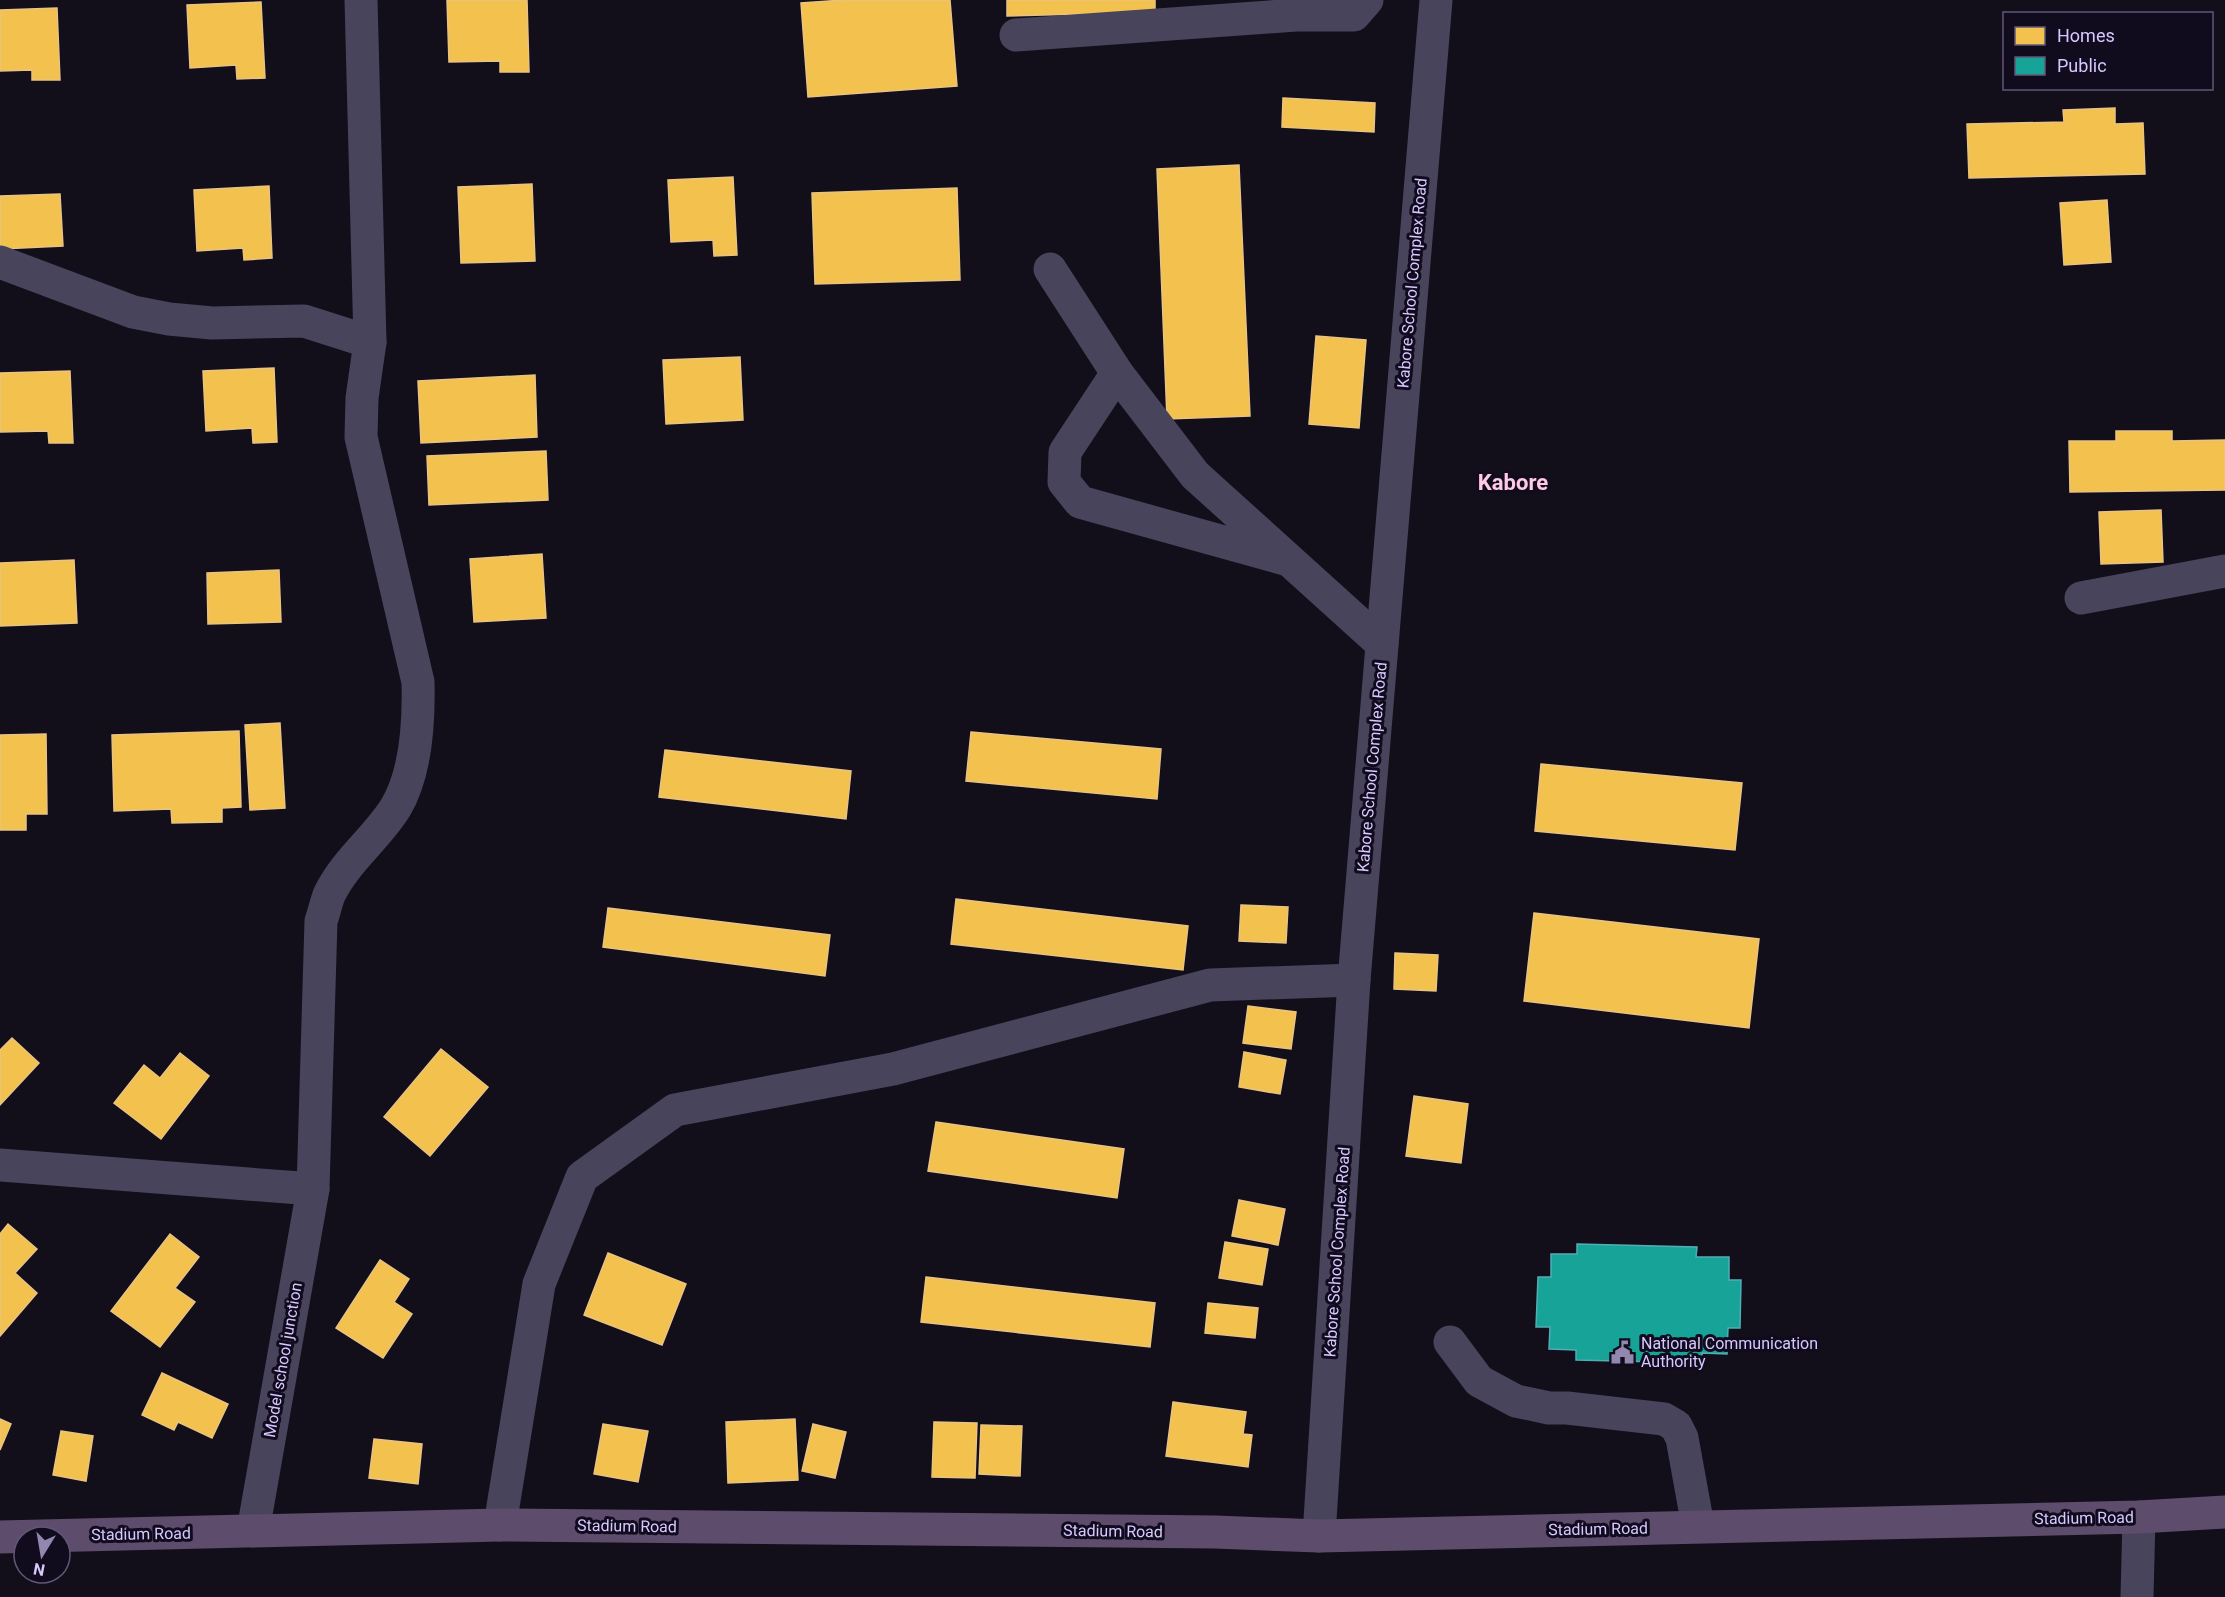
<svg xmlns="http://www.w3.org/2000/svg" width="2225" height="1597" font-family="Roboto,sans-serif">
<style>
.homes{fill:#f2c14e;stroke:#eac383;stroke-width:1.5}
.public{fill:#17a398;stroke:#51aeb7;stroke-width:1.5}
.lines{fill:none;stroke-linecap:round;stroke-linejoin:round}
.minor{stroke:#48445b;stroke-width:33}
.major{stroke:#5e4c6d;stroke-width:33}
.labels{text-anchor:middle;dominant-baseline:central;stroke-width:6;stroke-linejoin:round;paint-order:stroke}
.street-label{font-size:16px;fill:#d7c8ff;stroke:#110b1e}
.poi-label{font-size:16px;fill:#d7c8ff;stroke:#110b1e;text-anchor:start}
.district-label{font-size:22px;font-weight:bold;fill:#ffcae4;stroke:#110b1e}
</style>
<rect width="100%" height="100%" fill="#120f1a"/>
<g class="homes">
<path d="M447,0H527L529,72H500V61L449,62Z"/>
<path d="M843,0H950L957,86L808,97L801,3Z"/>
<path d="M1007,0H1155V12L1007,16Z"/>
<path d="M261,2L265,78L237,79L236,65L190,68L187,5Z"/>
<path d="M57,8L60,80H32V70L0,71V10Z"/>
<path d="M1283,98L1375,103L1374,132L1282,127Z"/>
<path d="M2115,108V124L2143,123L2145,174L1969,178L1967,124L2064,122L2063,110Z"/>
<path d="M1239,165L1250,416L1167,419L1157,169Z"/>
<path d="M733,177L737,255L714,256L713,240L671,242L668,180Z"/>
<path d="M532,184L535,261L461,263L458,187Z"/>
<path d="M269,186L272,258L244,260L243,248L197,251L194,190Z"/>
<path d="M957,188L960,280L815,284L812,193Z"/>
<path d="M60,194L63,246L0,249V196Z"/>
<path d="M2107,200L2111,262L2064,265L2060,203Z"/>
<path d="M1316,336L1366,340L1359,428L1309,424Z"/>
<path d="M740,357L743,420L666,424L663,360Z"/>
<path d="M274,368L277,442L253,443L252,428L206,431L203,371Z"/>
<path d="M70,371L73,443H49L48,431L0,432V373Z"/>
<path d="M535,375L537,437L421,443L418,381Z"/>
<path d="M2116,431H2172V441L2225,440V490L2070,492L2069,441H2116Z"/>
<path d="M546,451L548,500L429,505L427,456Z"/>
<path d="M2161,510L2163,562L2101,564L2099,512Z"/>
<path d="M542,554L546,618L474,622L470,559Z"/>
<path d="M74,560L77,623L0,626V563Z"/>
<path d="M279,570L281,622L208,624L207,573Z"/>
<path d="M280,723L285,808L250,810L245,725Z"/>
<path d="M239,731L241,807L222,808V822L172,823L171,809L114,811L112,735Z"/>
<path d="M971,732L1161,749L1157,799L966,781Z"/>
<path d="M46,734L47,814H26V830H0V735Z"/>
<path d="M665,750L851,771L846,819L659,797Z"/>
<path d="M1541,764L1742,783L1735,850L1535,831Z"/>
<path d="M956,899L1188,926L1183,970L951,944Z"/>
<path d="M1241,905L1288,907L1286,943L1239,941Z"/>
<path d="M608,908L830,935L825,976L603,947Z"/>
<path d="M1534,913L1759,939L1749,1028L1524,1001Z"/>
<path d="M1395,953L1438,955L1436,991L1394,989Z"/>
<path d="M1248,1006L1296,1012L1291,1049L1243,1043Z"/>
<path d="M12,1038L39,1063L0,1105V1050Z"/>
<path d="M441,1049L488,1087L430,1156L384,1117Z"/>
<path d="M1244,1052L1286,1060L1280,1094L1239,1087Z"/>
<path d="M180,1053L209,1076L161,1139L114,1103L144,1065L160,1078Z"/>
<path d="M1414,1096L1468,1104L1461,1163L1406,1156Z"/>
<path d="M936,1122L1124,1149L1117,1198L928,1171Z"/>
<path d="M1239,1200L1285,1209L1278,1245L1232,1236Z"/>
<path d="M8,1224L37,1249L15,1273L37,1293L0,1336V1234Z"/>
<path d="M170,1234L199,1257L175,1288L195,1302L160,1347L111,1311Z"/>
<path d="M1225,1242L1268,1249L1262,1285L1219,1278Z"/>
<path d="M608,1253L686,1284L662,1345L584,1315Z"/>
<path d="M380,1260L409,1279L394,1302L412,1314L383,1358L336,1328Z"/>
<path d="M926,1277L1155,1303L1150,1347L921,1322Z"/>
<path d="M1208,1303L1258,1308L1255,1338L1205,1333Z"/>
<path d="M162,1373L228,1404L212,1438L178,1422L174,1430L142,1415Z"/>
<path d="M1173,1402L1246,1412L1243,1434L1252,1435L1248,1467L1166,1456Z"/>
<path d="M0,1419L11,1424L0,1450Z"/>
<path d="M795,1419L798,1480L728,1483L726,1422Z"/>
<path d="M934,1422L977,1423L975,1478L932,1477Z"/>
<path d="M603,1424L648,1431L638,1482L594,1474Z"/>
<path d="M813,1424L846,1432L835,1478L802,1471Z"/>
<path d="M981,1425L1022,1426L1020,1476L979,1474Z"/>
<path d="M61,1431L93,1436L86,1481L53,1475Z"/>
<path d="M374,1439L422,1444L418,1484L369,1478Z"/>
</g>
<path class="public" d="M1577,1244L1697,1247L1696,1257H1729V1280H1741L1740,1328H1728L1727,1354L1702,1353V1363L1576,1360V1350L1549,1349L1550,1327H1536L1538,1277H1551V1254H1577Z"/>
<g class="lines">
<g class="minor">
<path d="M1016,35L1296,15H1354L1367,0"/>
<path d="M0,262L133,312L169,319L212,323L304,321L370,342"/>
<path d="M1050,269L1117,373L1195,475L1382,644"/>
<path d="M1117,373L1065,452L1064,482L1080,502L1285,559"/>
<path d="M2081,598L2225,571"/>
<path d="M0,1165L313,1189L321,921C324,913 326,903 329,895C345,861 377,838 396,807C416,773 419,721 418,682L361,437L362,398L370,342L361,0"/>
<path d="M1450,1342L1479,1381L1516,1401L1549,1408H1567L1664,1419L1676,1426L1682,1438L1698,1526"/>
<path d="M500,1525L539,1284L582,1177L675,1110L893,1069L1210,985L1354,980"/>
<path d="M253,1531L313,1189"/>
<path d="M1319,1536L1354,980L1436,0"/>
<path d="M2137,1597L2139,1517"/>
</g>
<path class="major" d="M0,1537L500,1525L1215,1532L1319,1536L2139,1517L2225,1512"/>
</g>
<defs>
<symbol id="civic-bare" viewBox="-9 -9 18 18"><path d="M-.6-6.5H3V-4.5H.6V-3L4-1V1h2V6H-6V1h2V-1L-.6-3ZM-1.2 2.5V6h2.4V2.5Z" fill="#9287af" stroke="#110b1e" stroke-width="2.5" paint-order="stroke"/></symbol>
</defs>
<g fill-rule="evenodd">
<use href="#civic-bare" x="1606" y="1336" width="33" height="33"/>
</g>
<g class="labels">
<g class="street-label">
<text transform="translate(1412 283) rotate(-85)">Kabore School Complex Road</text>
<text transform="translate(1372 767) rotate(-85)">Kabore School Complex Road</text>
<text transform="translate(1337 1252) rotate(-86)">Kabore School Complex Road</text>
<text transform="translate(283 1360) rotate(-80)">Model school junction</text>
<text transform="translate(2084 1518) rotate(-1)">Stadium Road</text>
<text transform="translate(627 1526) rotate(1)">Stadium Road</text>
<text transform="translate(1598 1529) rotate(-1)">Stadium Road</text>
<text transform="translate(1113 1531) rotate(1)">Stadium Road</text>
<text transform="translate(141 1534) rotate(-1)">Stadium Road</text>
</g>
<g class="poi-label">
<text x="1641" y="1343">National Communication<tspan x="1641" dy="18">Authority</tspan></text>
</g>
<g class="district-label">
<text x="1513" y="482">Kabore</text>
</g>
</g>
<rect x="2003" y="12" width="210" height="78" fill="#110b1e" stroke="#605778" stroke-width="1.5"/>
<rect x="2015" y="27" width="30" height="18" fill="#f2c14e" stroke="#605778" stroke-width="1.5"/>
<text x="2057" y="42" font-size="18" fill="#d7c8ff">Homes</text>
<rect x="2015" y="57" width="30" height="18" fill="#17a398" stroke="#605778" stroke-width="1.5"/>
<text x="2057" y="72" font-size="18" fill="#d7c8ff">Public</text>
<g transform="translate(42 1555) rotate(191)"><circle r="28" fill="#110b1e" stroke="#605778" stroke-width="1.5"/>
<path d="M0-4.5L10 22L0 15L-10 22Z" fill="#9287af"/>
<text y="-9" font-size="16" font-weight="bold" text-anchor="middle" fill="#d7c8ff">N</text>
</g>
</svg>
